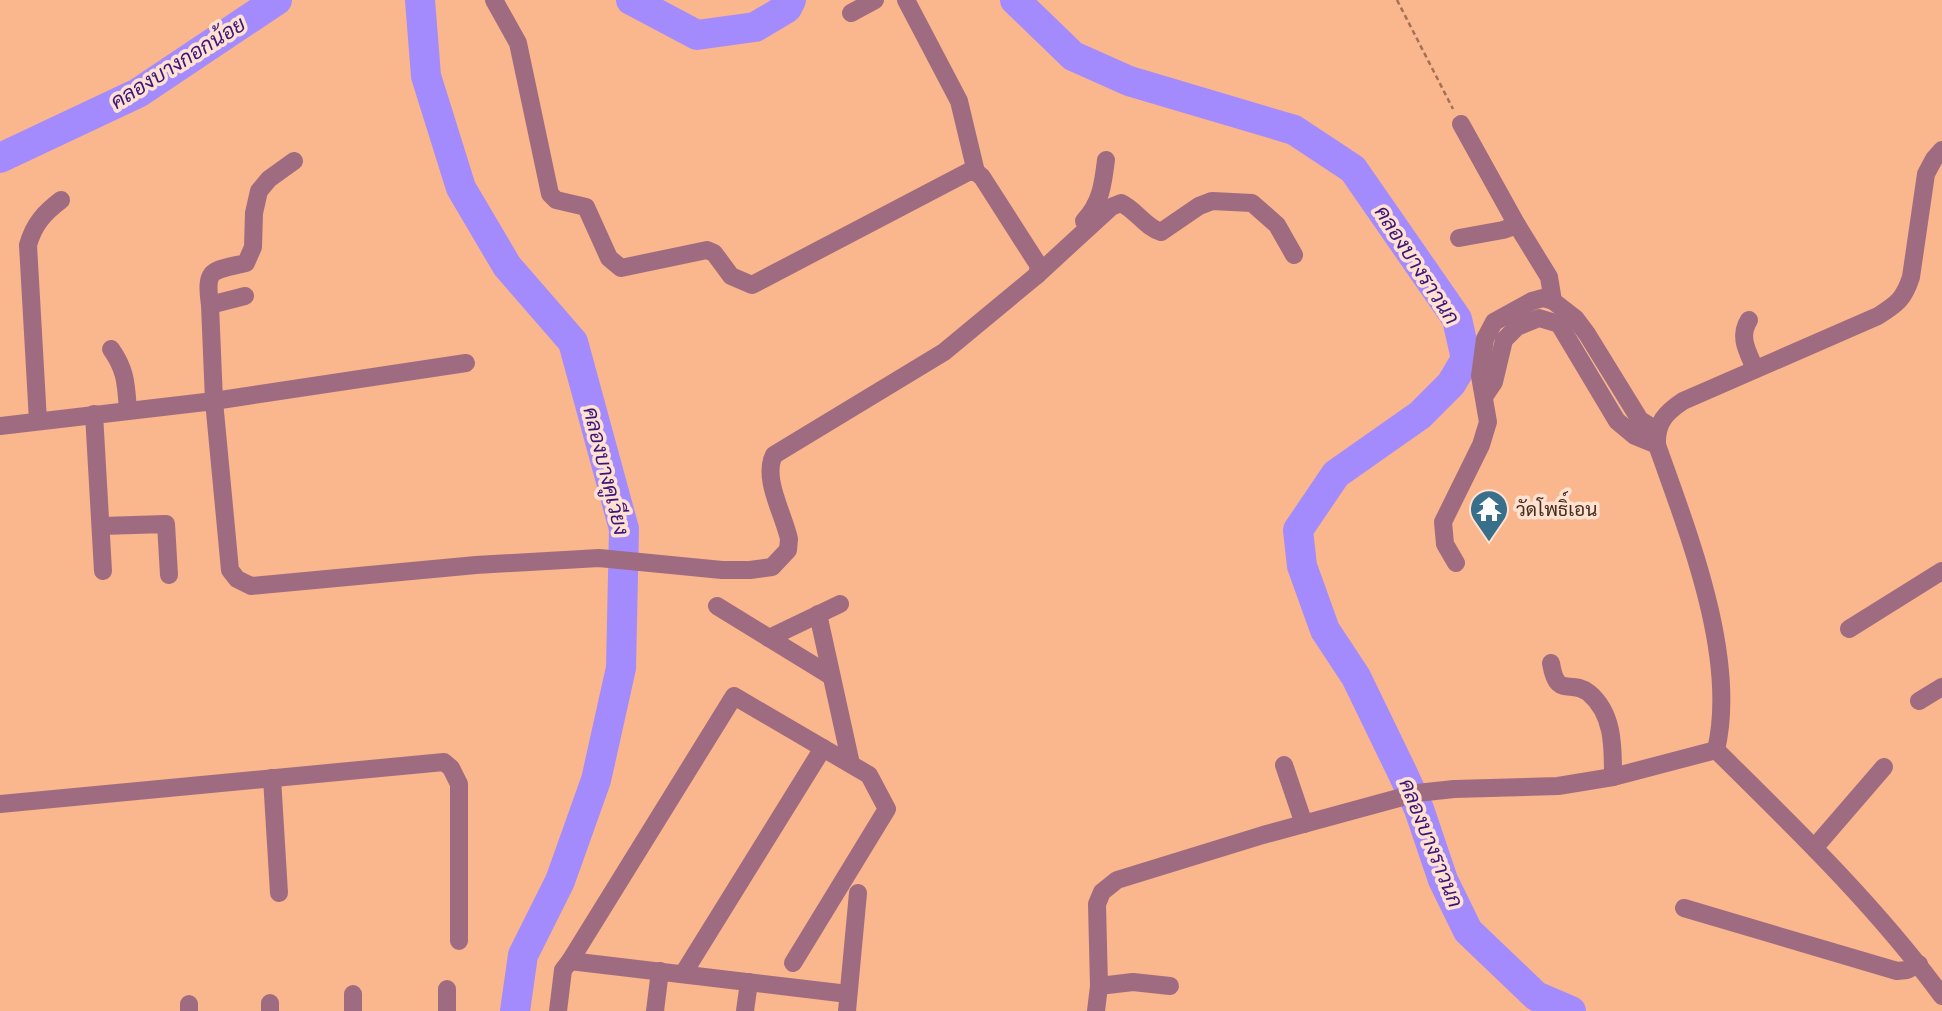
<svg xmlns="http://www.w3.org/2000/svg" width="1942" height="1011" font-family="'Crimson Pro',Sarabun,serif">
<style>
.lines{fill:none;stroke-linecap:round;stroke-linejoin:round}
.river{stroke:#a38bfd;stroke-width:30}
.path{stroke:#a37256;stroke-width:2.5;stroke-dasharray:5 3.5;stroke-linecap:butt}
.minor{stroke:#9f6b81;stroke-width:18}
.labels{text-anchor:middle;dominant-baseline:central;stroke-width:7;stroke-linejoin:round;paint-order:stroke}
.poi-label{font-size:19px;fill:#462b1b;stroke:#fee1d1;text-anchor:start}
.water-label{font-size:21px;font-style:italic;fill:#3a157a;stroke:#fee1d1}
</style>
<rect width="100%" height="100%" fill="#fab68d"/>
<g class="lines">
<g class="river">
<path d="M420,0L426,76L461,188L507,266L573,342L624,529L621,668L596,780L560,881L523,955L515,1011"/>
<path d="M631,0L697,35L755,27L787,8L791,0"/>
<path d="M1015,0L1073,56L1129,81L1294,130L1353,169L1457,319L1466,359L1451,384L1420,415L1336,474L1298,530L1302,566L1325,630L1356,677L1403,774L1419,809L1443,880L1468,931L1536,996L1571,1011"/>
<path d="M0,158L138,93L277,0"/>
</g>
<path class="path" d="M1397,0L1453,109"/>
<g class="minor">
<path d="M906,0L959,101L976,172"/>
<path d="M851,13L875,0"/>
<path d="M1461,124L1517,225"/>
<path d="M1084,221C1101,203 1103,184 1106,160"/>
<path d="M1459,238L1503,230L1517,225L1549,277L1553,301"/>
<path d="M1037,275L1111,207L1121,203C1136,210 1146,228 1161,232L1199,206L1212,201L1252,203L1277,225L1294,255"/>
<path d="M245,296L210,305L214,401L466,363"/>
<path d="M210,305C205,268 211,271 246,263L253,247L254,213L259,191L269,179L294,161"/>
<path d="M1749,320C1738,337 1748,352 1755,369"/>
<path d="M111,349C126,370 126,384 128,410"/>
<path d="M1484,397L1494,382L1504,340L1517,327L1539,318L1559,324L1617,421L1635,436L1657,445"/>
<path d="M94,414L103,571"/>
<path d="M38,421L28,245C34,224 44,213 61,200"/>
<path d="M0,426L214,401L230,570L237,579L251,586L476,565L599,558L722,570H750L772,567L788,550L789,539C784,515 762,478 774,455L944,352L1037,275L1039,266L982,177L976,172H968L752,285L731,276L714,253L707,250L621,268L609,258L586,207L556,200L550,194L518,43L494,0"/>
<path d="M101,526L166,524L169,575"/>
<path d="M1456,563L1445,544L1443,522L1481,445L1488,422L1480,376L1485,339L1494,322L1532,301L1543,298L1553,301L1575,318L1587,334L1640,420L1656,430"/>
<path d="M717,606L831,676"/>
<path d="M818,614L851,764"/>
<path d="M1849,629L1942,571"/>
<path d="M769,638L840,604"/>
<path d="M1551,663C1557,700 1570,678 1589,693C1614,714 1613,748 1613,777"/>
<path d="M1919,701L1942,687"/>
<path d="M1716,750C1738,657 1688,533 1657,445C1656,423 1665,413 1683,401L1878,316C1897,304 1904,299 1911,277L1926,174L1934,159L1942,150"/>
<path d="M1716,750C1795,828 1876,906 1942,996"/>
<path d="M1284,765L1304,824"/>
<path d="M272,778L279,893"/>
<path d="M0,804L444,762L451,768L459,784V941"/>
<path d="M1815,847L1884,767"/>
<path d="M1684,908L1897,971L1907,970L1919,964"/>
<path d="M793,963L887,809L869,775L734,696L570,961L848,994"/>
<path d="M683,974L823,748"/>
<path d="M1099,986L1133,982L1170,986"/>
<path d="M447,989V1011"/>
<path d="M353,994V1011"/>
<path d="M270,1003V1011"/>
<path d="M189,1011V1004"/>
<path d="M558,1011L563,970L570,961"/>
<path d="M655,1011L660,971"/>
<path d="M745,1011L749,982"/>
<path d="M847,1011L858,893"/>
<path d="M1096,1011L1099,986L1097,904L1102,892L1117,880L1263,835L1417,793L1454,789L1558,786L1613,777L1716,750"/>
</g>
</g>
<defs>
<symbol id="temple-pin" viewBox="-11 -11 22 30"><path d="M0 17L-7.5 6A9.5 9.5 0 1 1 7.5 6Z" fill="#386f8a" stroke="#fee1d1"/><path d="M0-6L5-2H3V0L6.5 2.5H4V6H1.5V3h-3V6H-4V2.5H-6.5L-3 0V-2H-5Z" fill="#fff"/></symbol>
</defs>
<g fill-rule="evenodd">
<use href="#temple-pin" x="1467" y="487" width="44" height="60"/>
</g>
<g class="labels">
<g class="poi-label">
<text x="1516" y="509">วัดโพธิ์เอน</text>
</g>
<g class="water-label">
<text transform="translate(178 63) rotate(-32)">คลองบางกอกน้อย</text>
<text transform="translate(1417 265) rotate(57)">คลองบางราวนก</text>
<text transform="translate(606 471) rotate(76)">คลองบางคูเวียง</text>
<text transform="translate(1431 843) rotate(68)">คลองบางราวนก</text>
</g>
</g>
</svg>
